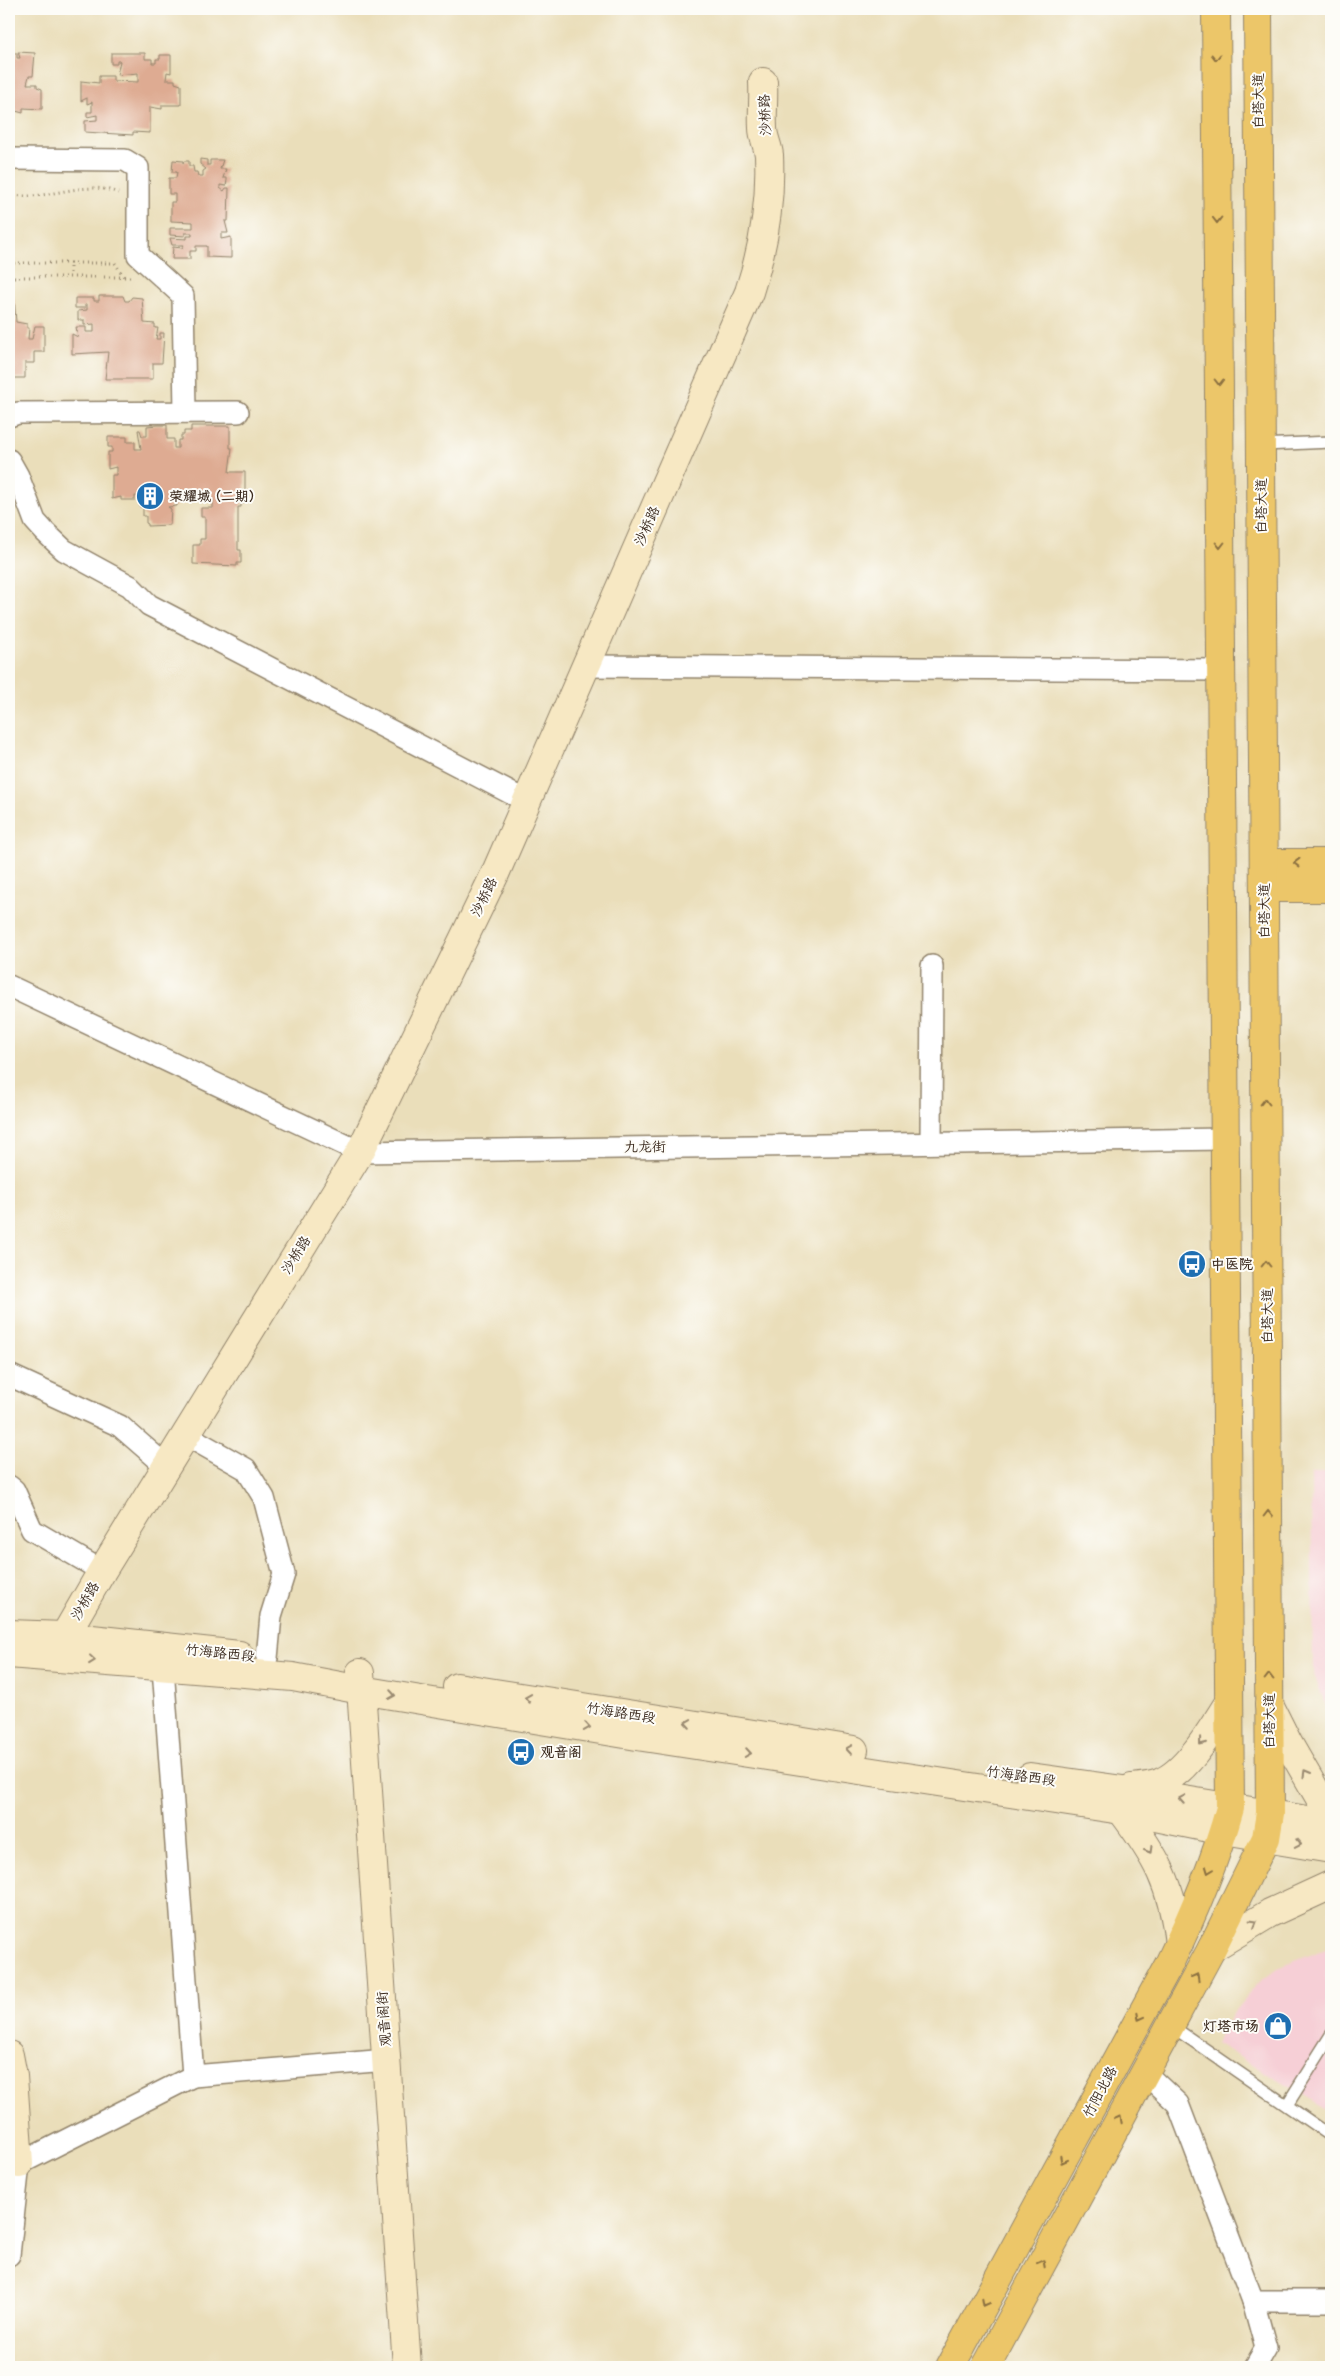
<svg xmlns="http://www.w3.org/2000/svg" width="1340" height="2376" font-family="'Comic Neue','LXGW WenKai TC',sans-serif">
<style>
.built{fill:#f6cfd6}
.building{fill:#deab92}
.lines{fill:none;stroke-linecap:round;stroke-linejoin:round}
.lane-casing{stroke:#92846c;stroke-width:14}
.street-casing{stroke:#92846c;stroke-width:24}
.secondary-casing{stroke:#92846c;stroke-width:30}
.highway-casing{stroke:#92846c;stroke-width:30}
.path{stroke:#92846c;stroke-width:3;stroke-dasharray:1 4;stroke-linecap:butt}
.lane{stroke:#fff;stroke-width:11}
.street{stroke:#fff;stroke-width:21}
.secondary{stroke:#f7e8c3;stroke-width:28}
.highway{stroke:#ecc669;stroke-width:28}
.oneway{stroke:#8b7040}
.oneway2{stroke:#998970}
.labels{text-anchor:middle;dominant-baseline:central;stroke-width:4;stroke-linejoin:round;paint-order:stroke}
.street-label{font-size:14px;fill:#3b2a1e;stroke:#fdfcf7}
.poi-label{font-size:14px;font-weight:bold;fill:#3b2a1e;stroke:#fdfcf7;text-anchor:start}
</style>
<rect width="100%" height="100%" fill="#fdfcf7"/>
<filter id="ink" filterUnits="userSpaceOnUse"><feTurbulence type="fractalNoise" baseFrequency=".02" numOctaves="2"/><feDisplacementMap in="SourceGraphic" scale="10" xChannelSelector="R" yChannelSelector="G"/><feConvolveMatrix kernelMatrix="1 2 1 2 8 2 1 2 1" color-interpolation-filters="sRGB"/></filter>
<filter id="wash" filterUnits="userSpaceOnUse"><feTurbulence type="fractalNoise" baseFrequency=".0096" numOctaves="4" result="noise"/><feDisplacementMap in="SourceGraphic" scale="20" xChannelSelector="R" yChannelSelector="G"/><feGaussianBlur stdDeviation="1.12" result="paint"/><feColorMatrix in="noise" values="0 0 0 0 0 0 0 0 0 0 0 0 0 0 0 0 0 1.4 0 .05"/><feComposite in="paint" operator="in"/></filter>
<g filter="url(#wash)">
<rect width="100%" height="100%" fill="#eadeba"/>
<g class="built">
<path d="M1311,1473H1331V1720L1313,1672Z"/>
<path d="M1331,1947V2115L1315,2102L1216,2043L1236,2009L1259,1982L1277,1968Z"/>
</g>
<g id="blocks">
<g class="building">
<path d="M18,52L35,53L33,76H29L27,84H37V87L42,89V109L23,108V113L12,110L11,136H9V53H17V58H20Z"/>
<path d="M111,53H145V59H152V63H156V59H160V55H171V73L167,72L166,80H175V83L181,85V105H162V109L150,107V133L133,132V135L85,132V121L97,120V115L87,117V112H92V102L87,104V98L81,101V81L99,83V76H113V81L138,82V73L117,75L120,61H117V64H111Z"/>
<path d="M200,159L207,160V165H210V160H223L220,169H226L223,178H227V180L226,186L220,185V188L224,191L226,188H229L228,221H225L228,233H221V239L231,237V258L207,257V246H196V251H190V259H172L173,247L182,248L184,245H172L170,238L187,239V236H192V233H185V236L170,235V228H193V222L171,221V202H175V194H169V178H176L177,172H172L173,160L183,161V164L184,161H189V166H193L194,172H197L198,176H203V171L206,169L200,164Z"/>
<path d="M99,296H123L125,301H129L132,297L142,298L144,323L155,324V328H158L156,339H160V333H164L162,363H153V379H105L108,352L72,354V334L78,337L76,327H86V332H94V324L84,325V320H78V311L87,310V305H85V308H75V298H94V301H99Z"/>
<path d="M9,297H14L16,322L27,324V328H29L28,339H32L35,326H44V352H34V363H25V378H9Z"/>
<path d="M158,425H167V439H174V448H178V440H181V435H184V431H191V426H230V448H232L229,472H245V503H241V507H238V550H241V563H237V566L193,564V545H200V539H205V517H201V508H213V499L199,500V495H189L186,501H177V506L168,507L171,509L170,525L148,526V524L146,523V516H143V507H140V496H135V500H121V497L112,499V475H116V467L108,469V452H112V447H108V437H127V442H135V449H141L138,430H140L142,436H147V426Z"/>
</g>
</g>
</g>
<g filter="url(#ink)">
<use href="#blocks" fill-opacity="0" stroke="#92846c" stroke-width="1"/>
<g class="lines">
<defs>
<g id="lane">
<path d="M1261,445L1331,442"/>
<path d="M1170,2025L1331,2136"/>
<path d="M1287,2105L1331,2035"/>
</g>
<g id="street">
<path d="M9,159L125,160L138,168V255L183,296L185,412"/>
<path d="M9,416L18,413L238,412"/>
<path d="M9,460L18,476L35,521L45,532L64,550L130,586L149,605L526,801"/>
<path d="M584,666L1221,670"/>
<path d="M9,986L360,1152L1225,1139"/>
<path d="M931,1143L932,966"/>
<path d="M9,1375L120,1426L166,1466"/>
<path d="M186,1435L246,1469L264,1498L284,1574L271,1616L267,1658"/>
<path d="M9,1486L14,1490L32,1530L102,1571"/>
<path d="M163,1668L193,2076L387,2060"/>
<path d="M1144,2072L1178,2104L1253,2301H1331"/>
<path d="M9,2174L19,2164L193,2076"/>
<path d="M9,2255L19,2164"/>
<path d="M1253,2301L1266,2348L1255,2367"/>
</g>
<g id="secondary">
<path d="M9,1634L64,1636L239,1655"/>
<path d="M9,1654L293,1677L361,1690L637,1736L1121,1810L1224,1831L1331,1849"/>
<path d="M53,1656L102,1571L360,1152L495,874L749,292C764,247 771,202 769,155C768,146 763,137 763,128C762,113 764,97 763,82"/>
<path d="M360,1673L407,2367"/>
<path d="M457,1687L854,1750"/>
<path d="M1269,1705L1288,1743L1325,1807L1331,1815"/>
<path d="M1030,1777L1123,1790L1331,1824"/>
<path d="M1132,1788C1140,1787 1151,1786 1159,1783C1188,1772 1213,1727 1229,1702"/>
<path d="M1121,1810C1156,1856 1173,1885 1179,1944"/>
<path d="M1212,1948L1270,1913L1331,1885"/>
<path d="M9,2055L13,2076L19,2164"/>
</g>
<g id="highway">
<path d="M1264,863H1331"/>
<path d="M1264,888H1331"/>
<path d="M950,2367L1168,1966C1193,1915 1215,1862 1230,1808L1216,9"/>
<path d="M986,2367L1212,1948L1266,1838L1270,1813L1258,9"/>
</g>
</defs>
<use href="#lane" class="lane-casing"/>
<use href="#street" class="street-casing"/>
<use href="#secondary" class="secondary-casing"/>
<use href="#highway" class="highway-casing"/>
<g class="path">
<path d="M9,194C45,203 83,178 118,193"/>
<path d="M9,263H70V277"/>
<path d="M70,263H115L124,277"/>
<path d="M9,277H133"/>
</g>
<use href="#lane" class="lane"/>
<use href="#street" class="street"/>
<use href="#secondary" class="secondary"/>
<use href="#highway" class="highway"/>
</g>
<defs><path id="oneway-chevron" d="M-2-3.5L2.5 0L-2 3.5" fill="none" stroke-width="1.6" stroke-linecap="round" stroke-linejoin="round" transform="scale(1.25)"/></defs>
<g class="oneway">
<use href="#oneway-chevron" transform="translate(1216 57) rotate(90)"/>
<use href="#oneway-chevron" transform="translate(1217 220) rotate(90)"/>
<use href="#oneway-chevron" transform="translate(1219 382) rotate(90)"/>
<use href="#oneway-chevron" transform="translate(1220 545) rotate(90)"/>
<use href="#oneway-chevron" transform="translate(1297 863) rotate(180)"/>
<use href="#oneway-chevron" transform="translate(1265 1102) rotate(-90)"/>
<use href="#oneway-chevron" transform="translate(1266 1264) rotate(-90)"/>
<use href="#oneway-chevron" transform="translate(1268 1514) rotate(-90)"/>
<use href="#oneway-chevron" transform="translate(1269 1677) rotate(-90)"/>
<use href="#oneway-chevron" transform="translate(1209 1870) rotate(111)"/>
<use href="#oneway-chevron" transform="translate(1196 1977) rotate(-61)"/>
<use href="#oneway-chevron" transform="translate(1140 2017) rotate(118)"/>
<use href="#oneway-chevron" transform="translate(1119 2119) rotate(-62)"/>
<use href="#oneway-chevron" transform="translate(1063 2160) rotate(118)"/>
<use href="#oneway-chevron" transform="translate(1042 2263) rotate(-62)"/>
<use href="#oneway-chevron" transform="translate(985 2303) rotate(118)"/>
</g>
<g class="oneway2">
<use href="#oneway-chevron" transform="translate(92 1660) rotate(6)"/>
<use href="#oneway-chevron" transform="translate(392 1695) rotate(9)"/>
<use href="#oneway-chevron" transform="translate(528 1698) rotate(-171)"/>
<use href="#oneway-chevron" transform="translate(688 1723) rotate(-171)"/>
<use href="#oneway-chevron" transform="translate(587 1727) rotate(9)"/>
<use href="#oneway-chevron" transform="translate(1202 1742) rotate(128)"/>
<use href="#oneway-chevron" transform="translate(849 1749) rotate(-171)"/>
<use href="#oneway-chevron" transform="translate(748 1753) rotate(9)"/>
<use href="#oneway-chevron" transform="translate(1306 1773) rotate(-120)"/>
<use href="#oneway-chevron" transform="translate(1182 1799) rotate(-170)"/>
<use href="#oneway-chevron" transform="translate(1298 1844) rotate(10)"/>
<use href="#oneway-chevron" transform="translate(1149 1850) rotate(60)"/>
<use href="#oneway-chevron" transform="translate(1254 1923) rotate(-31)"/>
</g>
</g>
<defs>
<symbol id="building-disc" viewBox="-11 -11 22 22"><circle r="9.5" fill="#1f6fb2" stroke="#fdfcf7"/><path d="M-4-6H4V6H1V3H-1V6H-4ZM-2.5-4.3h1.7v1.8h-1.7ZM.8-4.3h1.7v1.8H.8ZM-2.5-1h1.7V.8h-1.7ZM.8-1h1.7V.8H.8Z" fill="#fff"/></symbol>
<symbol id="bus-disc" viewBox="-11 -11 22 22"><circle r="9.5" fill="#1f6fb2" stroke="#fdfcf7"/><path d="M-5-6H5V4H4V6H2V4H-2V6H-4V4H-5ZM-3.5-4V0h7V-4ZM-3.5 1.2v1.5H-2V1.2ZM2 1.2v1.5H3.5V1.2Z" fill="#fff"/></symbol>
<symbol id="shop-disc" viewBox="-11 -11 22 22"><circle r="9.5" fill="#1f6fb2" stroke="#fdfcf7"/><path d="M-5-2.5h2.3a2.7 3.5 0 0 1 5.4 0H5L5.5 6h-11ZM-1.5-2.5h3a1.5 2.3 0 0 0-3 0Z" fill="#fff"/></symbol>
</defs>
<g fill-rule="evenodd">
<use href="#building-disc" x="134" y="480" width="32" height="32"/>
<use href="#bus-disc" x="1176" y="1248" width="32" height="32"/>
<use href="#bus-disc" x="505" y="1736" width="32" height="32"/>
<use href="#shop-disc" x="1262" y="2010" width="32" height="32"/>
</g>
<g class="labels">
<g class="street-label">
<text transform="translate(1258 101) rotate(-90)">白塔大道</text>
<text transform="translate(765 115) rotate(-93)">沙桥路</text>
<text transform="translate(1261 506) rotate(-90)">白塔大道</text>
<text transform="translate(647 526) rotate(-66)">沙桥路</text>
<text transform="translate(484 897) rotate(-64)">沙桥路</text>
<text transform="translate(1264 911) rotate(-90)">白塔大道</text>
<text transform="translate(645 1147) rotate(-1)">九龙街</text>
<text transform="translate(296 1255) rotate(-58)">沙桥路</text>
<text transform="translate(1267 1316) rotate(-90)">白塔大道</text>
<text transform="translate(85 1601) rotate(-60)">沙桥路</text>
<text transform="translate(220 1653) rotate(6)">竹海路西段</text>
<text transform="translate(621 1713) rotate(9)">竹海路西段</text>
<text transform="translate(1269 1721) rotate(-90)">白塔大道</text>
<text transform="translate(1021 1776) rotate(8)">竹海路西段</text>
<text transform="translate(384 2019) rotate(-94)">观音阁街</text>
<text transform="translate(1100 2092) rotate(-62)">竹阳北路</text>
</g>
<g class="poi-label">
<text x="169" y="496">荣耀城 (二期)</text>
<text x="1211" y="1264">中医院</text>
<text x="540" y="1752">观音阁</text>
<text x="1259" y="2026" text-anchor="end">灯塔市场</text>
</g>
</g>
<rect width="1340" height="2376" fill="none" stroke="#fdfcf7" stroke-width="30"/>
</svg>
